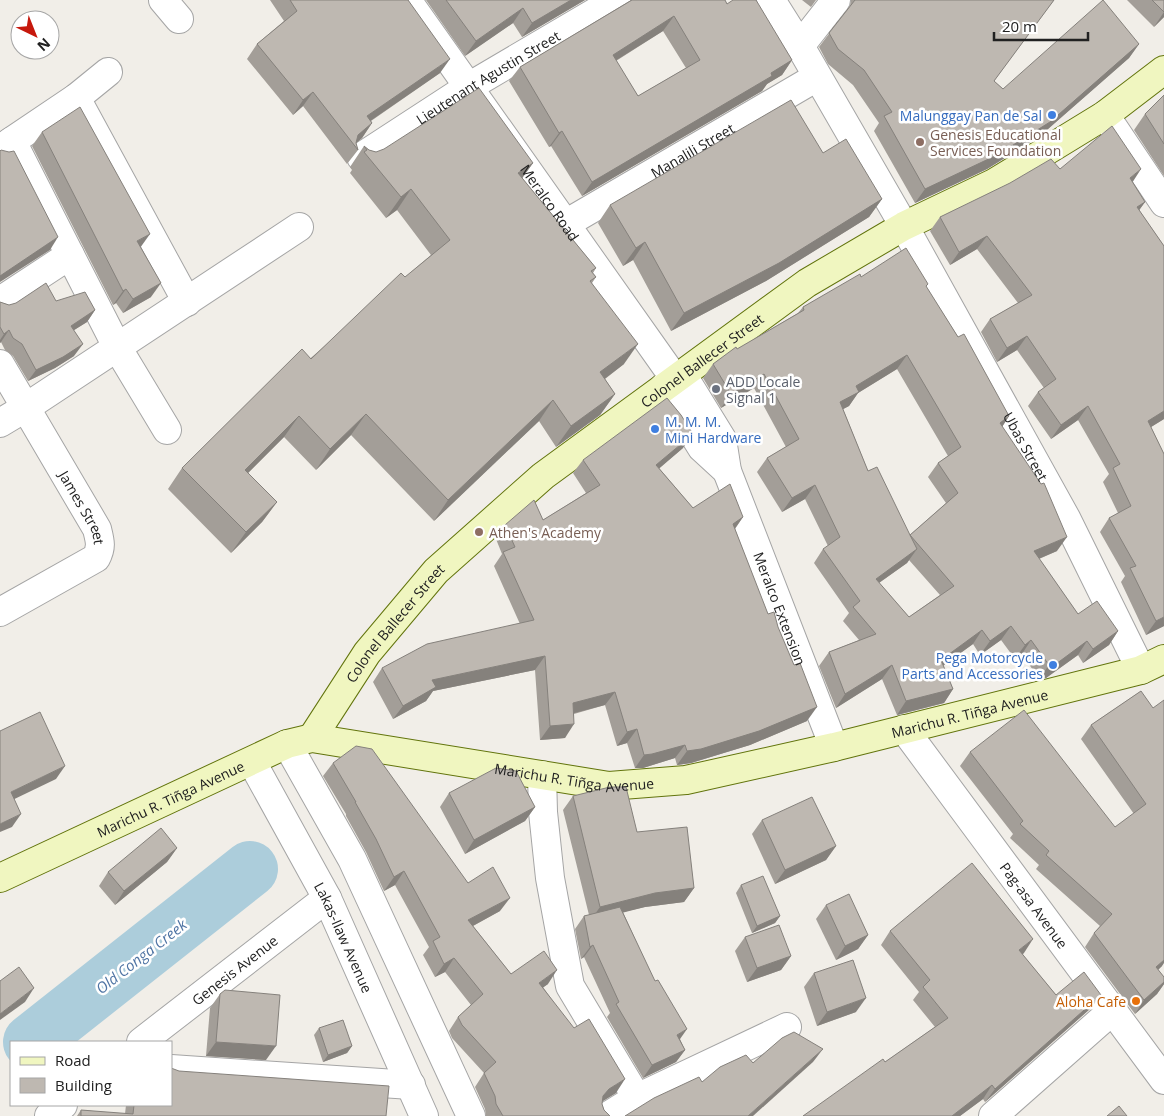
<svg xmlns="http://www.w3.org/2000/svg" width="1164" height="1116" font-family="'Open Sans',sans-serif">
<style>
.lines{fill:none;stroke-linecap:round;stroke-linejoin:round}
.river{stroke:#accddb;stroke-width:56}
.street-casing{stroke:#a5a5a5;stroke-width:30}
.secondary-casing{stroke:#62740c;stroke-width:30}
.street{stroke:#fff;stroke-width:28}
.secondary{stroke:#f0f6c0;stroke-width:28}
.wall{fill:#a39e98;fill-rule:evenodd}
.shaded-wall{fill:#85817c}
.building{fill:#beb8b1;stroke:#85817c;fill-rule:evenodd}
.shop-dot{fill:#3f7fe0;stroke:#fff;stroke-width:2}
.education-dot{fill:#8d6e63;stroke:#fff;stroke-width:2}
.worship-dot{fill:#6b7280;stroke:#fff;stroke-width:2}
.food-dot{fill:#e8710a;stroke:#fff;stroke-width:2}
.labels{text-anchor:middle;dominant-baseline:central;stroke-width:5;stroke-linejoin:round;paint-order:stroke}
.street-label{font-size:14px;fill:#212121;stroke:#fff}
.shop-label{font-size:14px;fill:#366cbe;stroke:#fff;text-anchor:end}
.education-label{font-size:14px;fill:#785e54;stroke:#fff;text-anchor:start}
.worship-label{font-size:14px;fill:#5b616d;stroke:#fff;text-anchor:start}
.food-label{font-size:14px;fill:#c56008;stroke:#fff;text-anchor:end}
.water-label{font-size:15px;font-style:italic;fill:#4f74a4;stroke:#fff}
</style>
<rect width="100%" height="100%" fill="#f1eee8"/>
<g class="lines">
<path class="river" d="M31,1042L250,869"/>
<defs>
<g id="street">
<path d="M163,0L179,19"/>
<path id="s1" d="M407,0L675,379"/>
<path id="s2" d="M771,0L800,46L904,226L1066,518L1141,670"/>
<path d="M800,46L836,0"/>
<path d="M76,98L187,302"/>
<path d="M1105,115L1164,203"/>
<path d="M12,141L70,255"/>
<path d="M0,149L76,98L108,72"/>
<path id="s3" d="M361,157L470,86L616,0"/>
<path id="s4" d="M567,223L817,77"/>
<path d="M0,301L70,255L117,347L167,430"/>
<path id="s5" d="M0,364L97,529C100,541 102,547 96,558L0,612"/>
<path id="s6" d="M682,374L722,439L727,471L834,747"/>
<path d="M664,387L702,448L727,471"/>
<path d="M0,423L25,408L299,227"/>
<path id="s7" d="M904,729L1164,1080"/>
<path d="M287,744L352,859L471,1116"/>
<path id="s8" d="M252,762L327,898L424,1116"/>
<path d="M542,775L543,812L550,878L570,986L637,1098"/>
<path id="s9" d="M141,1042L327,898"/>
<path d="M171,1069L411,1085"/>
<path d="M49,1116L63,1105"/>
<path d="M608,1116L637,1098L787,1027"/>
<path d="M993,1116L1113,1010"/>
</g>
<g id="secondary">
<path id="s10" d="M312,738L367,653L436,571L543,476L807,283L904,226L994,183L1105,115L1164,70"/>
<path id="s11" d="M0,878L287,744L312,738L609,786L686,780L834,747L1141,670L1164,659"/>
</g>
</defs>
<use href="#street" class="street-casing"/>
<use href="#secondary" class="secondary-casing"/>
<use href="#street" class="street"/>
<use href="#secondary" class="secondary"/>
</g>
<g class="wall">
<path d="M270,0H408L440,73L371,121L372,123L362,138L356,143L358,150L347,164L303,106L293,115L247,59L257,44L284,21Z"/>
<path d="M426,0H585L522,37L513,23L465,56Z"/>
<path d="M631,0H725L727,4L792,60L782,75L767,84L762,91L582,196L551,146L549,147L509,81L520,67ZM663,31L686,68L638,96L616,61Z"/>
<path d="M802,0H816L811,7Z"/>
<path d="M851,0H1054L994,81L1003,89L1139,44L1129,58L1040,136L987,169L915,203L874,131L879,123L853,85L828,64L819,47L850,6Z"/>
<path d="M1127,0H1164V17L1154,27Z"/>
<path d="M1164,95V176L1134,130L1145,114Z"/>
<path d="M42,132L140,247L151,297L123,313L116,303L113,305L32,146Z"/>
<path d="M364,146L369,150L376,152L533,163L522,178L596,268L593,273L596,277L592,283L624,364L605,379L615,394L600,415L556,447L539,421L434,521L351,435L316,470L284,437L248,473L277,502L262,522L231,553L168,489L182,468L431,255L397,210L386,218L350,173L352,170L350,167Z"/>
<path d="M823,153L882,199L869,217L766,281L671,331L633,260L623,266L598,223L610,205Z"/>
<path d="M1060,169L1132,182L1145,202L1139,210L1164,246V419L1151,427L1164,454V626L1146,635L1121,582L1125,576L1100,532L1109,518L1118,513L1103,482L1109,474L1078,420L1051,439L1028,406L1038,392L1044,388L1017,350L997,362L981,332L990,319L1018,303L977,249L950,265L930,231L940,217Z"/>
<path d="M861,277L928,284L926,287L1009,416L1002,427L1057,551L1039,559L1078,614L1118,631L1109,645L1083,663L1078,655L1046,678L1039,679L1022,654L1015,659L1001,640L980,655L973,644L943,666L953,689L944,703L897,715L882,679L836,708L819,666L829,652L859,640L843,621L849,613L814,563L823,549L828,546L805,499L782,512L757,472L767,458L786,447L754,388L721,408L703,378L713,364L798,313L803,307ZM897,369L948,456L938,463L928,477L946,503L910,535L868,471L843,409L849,406L858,393ZM909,560L940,595L909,617L879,583L907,563Z"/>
<path d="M56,301L95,310L87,322L74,330V356L55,368L28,381L13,356L5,350L1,342L0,343V302L9,305Z"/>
<path d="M683,448L659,468L693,508L743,517L735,529L807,721L750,745L691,763L677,765L675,758L643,768H635L627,743L617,746L605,705L574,714L565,738L540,740L535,670L433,691L426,701L393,719L373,682L382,668L520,624L494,566L502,554L496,539L505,525L543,520L586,493L573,473L583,460Z"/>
<path d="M1141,691L1162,966L1158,970L1164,977V984L1157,994L1135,1014L1085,947L1094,933L1100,926L1036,869L1039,865L1010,838L1013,834L960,766L970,752L1115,827L1134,814L1081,739L1091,725Z"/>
<path d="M333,763L500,911L473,926L511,974L548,984L543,987L616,1093L602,1101V1104L604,1110L610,1116H486L485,1109L475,1087L484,1073L452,1038L449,1031L458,1017L471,1005L445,972L435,977L423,955L429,947L395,885L384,891L366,852L346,816V814L323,776Z"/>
<path d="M449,793L535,807L525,821L465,854L440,807Z"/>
<path d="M573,796L637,832L694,888L684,902L645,907L623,912L685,1050L676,1062L643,1078L607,1017L610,1013L584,957L581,959L575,929L584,916L589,915L563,810Z"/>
<path d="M762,820L836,846L826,860L775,884L752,834Z"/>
<path d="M177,848L167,862L115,905L99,886L108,872Z"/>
<path d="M741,885L780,916L775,923L752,933L736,893Z"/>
<path d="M826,905L868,935L858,949L836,960L816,919Z"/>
<path d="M890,931L1024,953L1022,954L1056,995L1091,1008L985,1102L983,1099L960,1116H803L885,1062L935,1027L913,1000L919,992L881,945Z"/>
<path d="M745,937L791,956L781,970L747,982L735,951Z"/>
<path d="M814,973L856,1012L817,1026L804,987Z"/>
<path d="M220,994L266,1060L206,1056L210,1008Z"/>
<path d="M319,1028L352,1046L347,1053L323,1062L314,1035Z"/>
<path d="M179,1071L386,1116H77L81,1110L125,1114L126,1105H171Z"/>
</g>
<g class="shaded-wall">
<path d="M571,0H585L522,37L532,23Z"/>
<path d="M523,8L513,23L465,56L476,41Z"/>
<path d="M1164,12V17L1154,27Z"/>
<path d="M674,16L663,31L602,69L613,55Z"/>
<path d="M1139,44L1129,58L1040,136L987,169L915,203L925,189Z"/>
<path d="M450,59L440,73L357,130L367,116Z"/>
<path d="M792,60L782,75L767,84L762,91L582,196L592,182Z"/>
<path d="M313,92L303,106L293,115L303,100Z"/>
<path d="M372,123L362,138L354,145L358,135Z"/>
<path d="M562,131L551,146L549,147L559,133Z"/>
<path d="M533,163L518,184V173Z"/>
<path d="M1141,169L1132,183L1130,178Z"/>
<path d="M411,189L397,210L386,218L401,197Z"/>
<path d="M882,199L869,217L766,281L671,331L684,313Z"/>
<path d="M1145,202L1135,216L1137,207Z"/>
<path d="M150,234L140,248L137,241Z"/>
<path d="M987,236L977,249L950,265L959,252Z"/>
<path d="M58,237L50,250L0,282V275Z"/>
<path d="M645,242L633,260L623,266L636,248Z"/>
<path d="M161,283L151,297L123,313L133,299Z"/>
<path d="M126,289L116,303L113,305L123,291Z"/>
<path d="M95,310L87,322L63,337L71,326Z"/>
<path d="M9,330L1,342L0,343V340L4,334Z"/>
<path d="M1027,336L1017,350L997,362L1007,348Z"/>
<path d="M83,344L74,356L55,368L28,381L36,370Z"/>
<path d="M638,344L624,364L586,393L600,372Z"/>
<path d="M907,355L897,369L858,393L849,406L830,416L840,402L856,386Z"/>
<path d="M764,374L754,388L721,408L731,394Z"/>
<path d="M615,394L600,415L556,447L571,426Z"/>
<path d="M553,400L539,421L434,521L448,500Z"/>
<path d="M1088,406L1078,420L1051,439L1061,425Z"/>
<path d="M1164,411V419L1138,435L1148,421Z"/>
<path d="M366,414L351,435L316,470L330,449Z"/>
<path d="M299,416L284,437L231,490L245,470Z"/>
<path d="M1009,416L1000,430V423Z"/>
<path d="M693,434L683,448L647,479L656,465Z"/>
<path d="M815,485L805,499L782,512L792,498Z"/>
<path d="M277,502L262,522L231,553L246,532Z"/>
<path d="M743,517L733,531V524Z"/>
<path d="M1067,537L1057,551L1024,565L1034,551Z"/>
<path d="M917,549L907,563L866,592L876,579Z"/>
<path d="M1164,617V626L1146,635L1156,621Z"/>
<path d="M1011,626L1001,640L980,655L990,641Z"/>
<path d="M982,630L973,644L931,674L941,660Z"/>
<path d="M1118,631L1109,645L1083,663L1093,649Z"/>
<path d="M1031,640L1022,654L1015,659L1025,645Z"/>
<path d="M1087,641L1078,655L1046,678L1039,679L1049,665Z"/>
<path d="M545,656L535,670L433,691L426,701L393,719L403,706L432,680Z"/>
<path d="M892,665L882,679L836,708L845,694Z"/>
<path d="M953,689L944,703L897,715L906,701Z"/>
<path d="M615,692L605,705L563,716L573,703Z"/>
<path d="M817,707L807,721L750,745L691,763L677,765L687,751Z"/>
<path d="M574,724L565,738L540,740L550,726Z"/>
<path d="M637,729L627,743L617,746L627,732Z"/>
<path d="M685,745L675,758L643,768H635L644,755Z"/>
<path d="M65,766L56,779L2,805L11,792Z"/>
<path d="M535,807L525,821L465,854L474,840Z"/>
<path d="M21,814L12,827L0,832V824Z"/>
<path d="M836,846L826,860L775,884L785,870Z"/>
<path d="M177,848L167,862L115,905L124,891Z"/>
<path d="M404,871L395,885L384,891L394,877Z"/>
<path d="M694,888L684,902L645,907L590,921L600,907L655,893Z"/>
<path d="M510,898L500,911L458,934L468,920Z"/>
<path d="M780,916L775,923L752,933L757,926Z"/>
<path d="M868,935L858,949L836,960L845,946Z"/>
<path d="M1033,939L1024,953L1010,964L1019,950Z"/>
<path d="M593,945L584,957L581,959L590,947Z"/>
<path d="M791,956L781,970L747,982L757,968Z"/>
<path d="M454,958L445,972L435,977L444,964Z"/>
<path d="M1164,960V963L1162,966L1146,981L1156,967Z"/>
<path d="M557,970L548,984L530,997L539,983Z"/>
<path d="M1164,982V984L1157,994L1135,1014L1144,1000Z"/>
<path d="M34,988L25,1002L0,1020V1014Z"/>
<path d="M1101,995L1091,1008L985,1102L995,1089Z"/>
<path d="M866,998L856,1012L817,1026L827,1012Z"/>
<path d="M687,1029L678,1042L677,1035Z"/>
<path d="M216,1042L276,1046L266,1060L206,1056Z"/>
<path d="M352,1046L347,1053L323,1062L328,1055Z"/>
<path d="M823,1049L813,1062L753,1116H748Z"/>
<path d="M685,1050L676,1062L643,1078L652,1065Z"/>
<path d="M625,1079L616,1093L600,1103L603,1096L609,1089Z"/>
<path d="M992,1085L983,1099L960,1116H952Z"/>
</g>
<g class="building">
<path d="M290,0H408L450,59L367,116L372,123L358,135L356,143L358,150L313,92L303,100L257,44L297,11Z"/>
<path d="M446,0H571L532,23L523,8L476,41Z"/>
<path d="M632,0H725L727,4L733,0H756L792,60L771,73L772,76L592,182L562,131L559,133L520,67ZM674,16L700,60L638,96L613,55Z"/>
<path d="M855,0H1054L994,81L1003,89L1103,0L1139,44L1050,122L997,155L925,189L884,116L892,112L864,70L838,49L829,33Z"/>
<path d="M1152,0H1164V12Z"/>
<path d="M479,88L533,163L518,173L596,268L591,271L596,277L590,281L638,344L600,372L615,394L571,426L553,400L448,500L366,414L330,449L299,416L245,470L277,502L246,532L182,468L302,349L311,359L401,273L405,277L450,240L411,189L401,197L364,152L367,150L364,146L369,150L376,152L384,149Z"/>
<path d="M1164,95V144L1145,114Z"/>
<path d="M791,100L823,153L846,139L882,199L779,263L684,313L645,242L636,248L610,205Z"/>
<path d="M80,107L150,234L137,241L161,283L133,299L126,289L123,291L42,132Z"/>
<path d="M1112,126L1141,169L1130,178L1145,202L1137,207L1164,246V411L1148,421L1164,454V617L1156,621L1130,568L1136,566L1109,518L1131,506L1113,468L1120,464L1088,406L1061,425L1038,392L1056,379L1027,336L1007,348L990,319L1032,295L987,236L959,252L940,217L1010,183L1051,159L1060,169Z"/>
<path d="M1,150L9,152L14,151L58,237L0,276V151Z"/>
<path d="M906,248L928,284L926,286L958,337L964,334L1009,416L1000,423L1041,484L1044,483L1067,537L1034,551L1078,614L1097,601L1118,631L1093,649L1087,641L1056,664L1049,665L1031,640L1025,645L1011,626L990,641L982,630L941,660L953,689L906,701L892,665L845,694L829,652L876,634L853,607L860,601L823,549L840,537L815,485L792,498L767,458L799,439L764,374L731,394L713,364L736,347L737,349L804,310L803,307L860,274L861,277ZM907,355L961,447L938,463L958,493L910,535L877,467L868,471L840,402L859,392L856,386ZM910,535L954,586L909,617L876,579L917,549Z"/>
<path d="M46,283L56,301L85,292L95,310L71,326L83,344L63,357L36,370L22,344L13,338L9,330L4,334L0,327V302L9,305L16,303Z"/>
<path d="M667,398L681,415L693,434L656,465L693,508L730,484L743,517L733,524L768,614L774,612L778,627L794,665L800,663L817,707L759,731L701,749L687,751L685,745L652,754L644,755L637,729L627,732L615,692L573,703L574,724L550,726L545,656L432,680L436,687L403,706L382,668L427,644L534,620L503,552L515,547L505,525L534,500L543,520L600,485L583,460Z"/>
<path d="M1141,691L1153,708L1164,700V960L1156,967L1164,977V982L1144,1000L1094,933L1112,914L1046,855L1049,851L1020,824L1023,821L970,752L1024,710L1115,827L1146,804L1091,725Z"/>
<path d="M40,712L65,766L11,792L21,814L0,824V731Z"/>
<path d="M356,746L372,749L468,883L493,867L510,898L468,920L511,974L544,951L557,970L539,983L574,1028L589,1019L625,1079L609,1089L603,1096L602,1104L604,1110L610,1116H503L496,1104L495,1096L484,1073L496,1062L462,1025L458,1017L483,994L454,958L444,964L433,941L440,937L404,871L394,877L376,839L355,802H356L333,763Z"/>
<path d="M496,768L516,771L535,807L474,840L449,793Z"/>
<path d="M610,787H626L637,832L687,827L694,888L655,893L600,907L573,796Z"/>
<path d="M812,797L836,846L785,870L762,820Z"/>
<path d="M161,828L177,848L124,891L108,872Z"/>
<path d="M972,863L1033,939L1019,950L1056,995L1084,972L1101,995L995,1089L992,1085L952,1116H803L883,1059L885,1062L948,1018L923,987L930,980L890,931Z"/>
<path d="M763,876L780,916L757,926L741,885Z"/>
<path d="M849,894L868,935L845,946L826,905Z"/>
<path d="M620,907L655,981L658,980L687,1029L677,1035L685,1050L652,1065L616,1004L619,1002L593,945L590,947L584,916Z"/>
<path d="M779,925L791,956L757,968L745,937Z"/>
<path d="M853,960L866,998L827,1012L814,973Z"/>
<path d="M19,967L34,988L0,1014V981Z"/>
<path d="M225,990L280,995L276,1046L216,1042L220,994Z"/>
<path d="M343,1020L352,1046L328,1055L319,1028Z"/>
<path d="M794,1032L823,1049L748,1116H625L654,1098L699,1077L702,1082L720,1067L746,1055L753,1063L782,1038Z"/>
<path d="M171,1068L179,1071L389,1086L386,1116H81V1110L133,1114L134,1105H171Z"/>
<path d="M1119,1106L1127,1116H1107Z"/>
</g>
<g class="shop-dot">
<circle cx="1052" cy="115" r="5"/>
<circle cx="655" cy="429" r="5"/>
<circle cx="1053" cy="665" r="5"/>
</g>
<g class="education-dot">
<circle cx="920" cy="142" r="5"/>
<circle cx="479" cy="532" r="5"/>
</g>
<circle class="worship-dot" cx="716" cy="389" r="5"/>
<circle class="food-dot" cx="1136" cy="1001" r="5"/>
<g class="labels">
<g class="street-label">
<text stroke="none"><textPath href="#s3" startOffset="150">Lieutenant Agustin Street</textPath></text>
<text stroke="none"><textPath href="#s4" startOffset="145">Manalili Street</textPath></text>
<text stroke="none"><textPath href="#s1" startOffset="248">Meralco Road</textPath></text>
<text stroke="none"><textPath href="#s10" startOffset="548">Colonel Ballecer Street</textPath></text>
<text stroke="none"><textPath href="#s2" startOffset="514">Ubas Street</textPath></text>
<text stroke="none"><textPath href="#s5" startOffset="166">James Street</textPath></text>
<text stroke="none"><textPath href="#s6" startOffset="256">Meralco Extension</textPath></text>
<text stroke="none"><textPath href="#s10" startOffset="142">Colonel Ballecer Street</textPath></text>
<text stroke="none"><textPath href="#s11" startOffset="1012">Marichu R. Tiñga Avenue</textPath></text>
<text stroke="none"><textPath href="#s11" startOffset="608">Marichu R. Tiñga Avenue</textPath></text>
<text stroke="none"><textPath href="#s11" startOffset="188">Marichu R. Tiñga Avenue</textPath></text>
<text stroke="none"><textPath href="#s7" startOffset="219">Pag-asa Avenue</textPath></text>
<text stroke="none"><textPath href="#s8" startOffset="198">Lakas-Ilaw Avenue</textPath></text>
<text stroke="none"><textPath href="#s9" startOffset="118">Genesis Avenue</textPath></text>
</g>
<g class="shop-label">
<text x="1042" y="115">Malunggay Pan de Sal</text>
<text x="665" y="421" text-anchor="start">M. M. M.<tspan x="665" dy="16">Mini Hardware</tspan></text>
<text x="1043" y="657">Pega Motorcycle<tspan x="1043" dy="16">Parts and Accessories</tspan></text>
</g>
<g class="education-label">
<text x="930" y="134">Genesis Educational<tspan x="930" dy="16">Services Foundation</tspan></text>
<text x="489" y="532">Athen's Academy</text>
</g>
<g class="worship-label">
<text x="726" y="381">ADD Locale<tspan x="726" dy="16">Signal 1</tspan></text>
</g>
<g class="food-label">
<text x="1126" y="1001">Aloha Cafe</text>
</g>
<g class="water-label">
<text transform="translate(141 956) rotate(-38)">Old Conga Creek</text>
</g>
</g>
<rect x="10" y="1041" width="162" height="65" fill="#ffffff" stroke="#a6a6a6"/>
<rect x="20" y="1057" width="25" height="8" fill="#f0f6c0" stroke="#a6a6a6"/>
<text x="55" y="1066" font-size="15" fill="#212121">Road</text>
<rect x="20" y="1078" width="25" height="15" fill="#beb8b1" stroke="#a6a6a6"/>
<text x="55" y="1091" font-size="15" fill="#212121">Building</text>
<g transform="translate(35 35) rotate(137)"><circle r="24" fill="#ffffff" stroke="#a6a6a6"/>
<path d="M0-4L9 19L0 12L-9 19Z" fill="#c6180c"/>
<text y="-8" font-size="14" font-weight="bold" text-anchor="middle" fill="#212121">N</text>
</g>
<path d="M994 32v8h94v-8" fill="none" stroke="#212121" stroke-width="2.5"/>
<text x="1002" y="32" font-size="15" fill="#212121" stroke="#ffffff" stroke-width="4" paint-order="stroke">20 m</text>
</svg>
